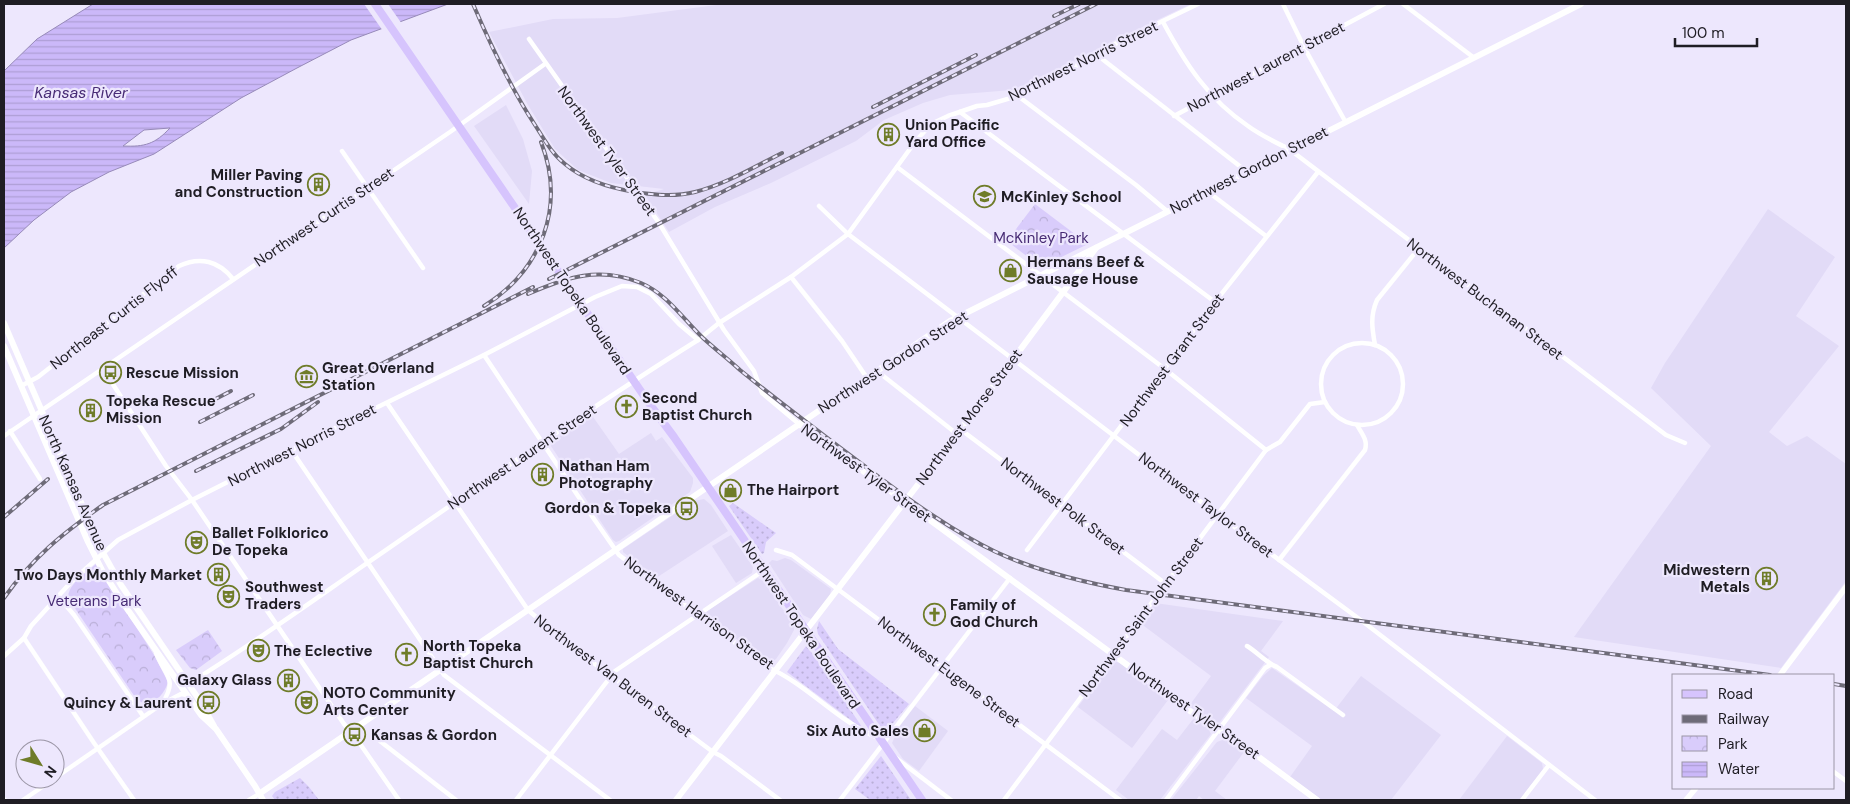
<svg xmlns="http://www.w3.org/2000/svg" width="1850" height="804" font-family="'DM Sans',sans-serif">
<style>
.built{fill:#e2dbf7}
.grass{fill:url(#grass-dots)}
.park{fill:url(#park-crowns)}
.water{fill:url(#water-rules);stroke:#978ab9;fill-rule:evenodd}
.pier{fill:#ede7fd}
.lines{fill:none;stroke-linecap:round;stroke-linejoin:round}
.minor{stroke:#fff;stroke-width:4.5}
.tertiary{stroke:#fff;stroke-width:5.5}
.secondary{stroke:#fff;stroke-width:6}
.primary{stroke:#d6c4fd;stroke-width:8}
.rail-casing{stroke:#6e6b78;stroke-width:4}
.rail{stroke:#ede7fd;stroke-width:2;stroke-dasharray:5.5;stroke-linecap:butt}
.labels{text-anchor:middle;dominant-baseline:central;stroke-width:4.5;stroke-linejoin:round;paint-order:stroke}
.street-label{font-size:15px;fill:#1f1d24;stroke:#ede7fd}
.poi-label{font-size:15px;font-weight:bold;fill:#1f1d24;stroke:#ede7fd;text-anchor:start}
.park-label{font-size:15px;fill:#472b74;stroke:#ede7fd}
.water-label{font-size:16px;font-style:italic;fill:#482c76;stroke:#ede7fd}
</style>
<defs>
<pattern id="grass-dots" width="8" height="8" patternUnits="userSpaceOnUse" patternTransform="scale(1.25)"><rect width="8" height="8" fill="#d9ccfb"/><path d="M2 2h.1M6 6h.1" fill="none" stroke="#baafd7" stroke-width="1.8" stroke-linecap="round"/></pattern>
<pattern id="park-crowns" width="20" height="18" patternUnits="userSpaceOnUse" patternTransform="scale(1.25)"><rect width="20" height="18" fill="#d9ccfb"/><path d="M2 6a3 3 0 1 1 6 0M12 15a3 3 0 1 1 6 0" fill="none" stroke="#baafd7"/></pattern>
<pattern id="water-rules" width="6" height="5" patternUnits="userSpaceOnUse" patternTransform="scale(1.25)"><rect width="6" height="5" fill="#cbb8f9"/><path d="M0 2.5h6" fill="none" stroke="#ae9ed5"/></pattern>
</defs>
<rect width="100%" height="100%" fill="#ede7fd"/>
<g class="built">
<path d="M724,4H1191L1119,38L1039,80L1012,90L950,95L923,103L884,120L856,141L771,183L715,207L669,232L645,195L664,189L611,183L578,170L555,149L528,105L489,32L553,19L617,18Z"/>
<path d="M506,105L523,139L532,171L529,204L474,126Z"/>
<path d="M1768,209L1835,257L1796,316L1839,346L1769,432L1787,446L1807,436L1846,464V581L1781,668L1574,637L1711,446L1651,388L1665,363Z"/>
<path d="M591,414L619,454L651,433L656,441L662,437L693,478V483L690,492L619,541L616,542L613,540L549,443Z"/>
<path d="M704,499L711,505L728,531L656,578L623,552V549L694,501Z"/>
<path d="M731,535L753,567L752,573L736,583L712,546Z"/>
<path d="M785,558L791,560L831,589L830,595L811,619L803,615L769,563L772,560L777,561Z"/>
<path d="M758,578L763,581L794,625V630L787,643L776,659L771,663L765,661L708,617L706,614L707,611Z"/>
<path d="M1155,603L1283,621L1261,651L1269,657L1219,723L1215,724L1189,706L1211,676L1140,623Z"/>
<path d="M1116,662L1120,663L1168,700L1132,748L1078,707L1108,666Z"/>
<path d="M1272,668L1334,711L1361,676L1441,735L1391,800H1322L1290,777L1312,746L1246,698L1263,676Z"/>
<path d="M915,706L948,731L919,771L903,759L892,743L900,726Z"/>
<path d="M1194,718L1208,728L1211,734L1160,800H1129L1116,790L1162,729L1177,740Z"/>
<path d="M1507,736L1542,763L1543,769L1520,800H1459Z"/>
<path d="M1225,739L1244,752L1215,791L1227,800H1204L1199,796L1196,800H1171L1217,742Z"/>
</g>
<g class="grass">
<path d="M733,503L776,533L766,542L764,553L762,554L729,506Z"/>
<path d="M819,621L838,649L909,704L888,729L882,728L880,726L818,634L817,629Z"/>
<path d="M806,646L815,657L864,730L787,672Z"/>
<path d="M881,756L911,800H870L855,789Z"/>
<path d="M300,778L309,787L319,800H275L272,796L275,792Z"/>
</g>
<g class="park">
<path d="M1035,204L1088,244L1041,267L1007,241Z"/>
<path d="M96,564L154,655L168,682C164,696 151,709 137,700L68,598C68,584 86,573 96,564Z"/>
<path d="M208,630L222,651L196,670L190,668L176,650Z"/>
</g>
<path class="water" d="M93,4H448L351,40L297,68L241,98L154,154L109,172L71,192L34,220L4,248V71L37,39ZM170,128C155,144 145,147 123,146L144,130Z"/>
<path class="pier" d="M364,4H388L402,24L383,31Z"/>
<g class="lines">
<g class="minor">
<path d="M1283,4L1304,47L1345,121"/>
<path d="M1403,4L1473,57"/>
<path d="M1163,22C1185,63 1208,99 1248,126C1260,135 1275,142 1289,149L1666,435L1685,443"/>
<path d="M529,39L659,223L724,330L754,371L762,393L799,424"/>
<path d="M1097,55L1246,171"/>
<path d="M1018,96L1136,185L1167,211"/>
<path d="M960,112L1215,302"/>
<path d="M1174,116L1384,4"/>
<path d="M342,151L423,268"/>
<path d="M897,167L1165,369L1266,450"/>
<path d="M1207,191L1266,236"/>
<path d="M819,206L848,234L1217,514L1362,621L1595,800"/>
<path d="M791,277L842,341L867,378"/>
<circle cx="1362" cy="384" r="41"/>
<path d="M1375,345C1372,328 1370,316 1377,300L1419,248"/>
<path d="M484,355L578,496L619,555L767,667C807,684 837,721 878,738"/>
<path d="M103,369L166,466L192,500L344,724L356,738L399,800"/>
<path d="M877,371L957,434"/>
<path d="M21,386L38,377L179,266C200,256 219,261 233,279"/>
<path d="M387,403L528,610L568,644L713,752L721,756L780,800"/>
<path d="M960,429L1166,584"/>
<path d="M10,431L40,479"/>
<path d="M4,436L450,132L545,64"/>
<path d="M292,451L444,675L610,800"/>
<path d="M776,550L792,555L1120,800"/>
<path d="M1027,550L1215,302L1318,172"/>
<path d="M1279,560L1365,450C1368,440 1362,434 1357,425"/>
<path d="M58,596L74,615L143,716"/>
<path d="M24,638L94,743L134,800"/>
<path d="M1247,646C1257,652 1268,664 1277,667L1343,715"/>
<path d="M156,653C166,678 178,678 162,704"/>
<path d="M4,656L24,638L31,626L72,581L118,540L192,500L343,424L484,355L595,297L622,286L637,287L651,294L679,324L698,340"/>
<path d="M188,684C247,648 304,607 360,568C472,491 583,412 698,340L719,323L791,277L848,234L915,142L931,124L948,116L977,106L987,105L1018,96L1097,55L1113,45L1198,4"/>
<path d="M376,738L456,800"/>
<path d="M896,758L951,800"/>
<path d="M1834,772L1846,781"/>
<path d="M55,778L162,704L181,694L187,695"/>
<path d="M4,799L5,800"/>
<path d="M23,800L54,779"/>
<path d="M249,800L259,794"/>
<path d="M516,800L615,671L764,570"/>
<path d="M840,800L1010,578"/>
<path d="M1004,800L1266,450L1280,442L1310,404L1325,402"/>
<path d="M1166,800L1265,668L1270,665"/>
<path d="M1522,800L1549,765"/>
</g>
<g class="tertiary">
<path d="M1780,675L1846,587"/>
<path d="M1686,800L1696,788"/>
</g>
<g class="secondary">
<path d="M4,323L102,551L121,585L200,701L214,726"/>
<path d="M4,346L88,542L102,570L123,603L201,715L216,729L255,786L263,800"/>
<path d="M799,424L1190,711L1244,746L1317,800"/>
<path d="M259,794L950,321L1581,4"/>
<path d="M676,800L982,401L1096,248"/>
</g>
<path class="primary" d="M375,4L651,406L674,437L922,800"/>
<defs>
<g id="rail">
<path d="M473,4C491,46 510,87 535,125C544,139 552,154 565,164C584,180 610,188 635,192C655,195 675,197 695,192C726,184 754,167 782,153"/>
<path d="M1054,16L1079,4"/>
<path d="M873,107L976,55"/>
<path d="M549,279L1096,4"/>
<path d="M528,294C567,277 599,266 641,283C667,294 683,319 703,338C715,349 728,359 740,370C784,406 830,440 875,474C914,503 952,531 996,552C1037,571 1082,582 1126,590L1770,675"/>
<path d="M484,306C542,270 566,206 541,142"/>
<path d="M204,405L231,391"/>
<path d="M200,422L253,395"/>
<path d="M196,471L281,429L318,402"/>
<path d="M4,517L48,479"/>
<path d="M4,598C33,557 62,534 103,505L533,287"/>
<path d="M1834,684L1846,686"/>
</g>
</defs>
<use href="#rail" class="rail-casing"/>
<use href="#rail" class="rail"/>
</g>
<defs>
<symbol id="building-ring" viewBox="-11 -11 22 22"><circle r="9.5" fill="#ede7fd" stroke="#6f7c29" stroke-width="1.5"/><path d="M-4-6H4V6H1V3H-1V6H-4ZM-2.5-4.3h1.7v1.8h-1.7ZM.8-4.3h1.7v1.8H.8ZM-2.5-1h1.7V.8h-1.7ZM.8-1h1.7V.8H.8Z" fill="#6f7c29"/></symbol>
<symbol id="school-ring" viewBox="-11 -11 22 22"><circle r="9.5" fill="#ede7fd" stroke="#6f7c29" stroke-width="1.5"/><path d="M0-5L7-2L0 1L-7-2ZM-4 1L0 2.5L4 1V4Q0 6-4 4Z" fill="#6f7c29"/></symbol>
<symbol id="shop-ring" viewBox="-11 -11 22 22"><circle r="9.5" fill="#ede7fd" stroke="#6f7c29" stroke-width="1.5"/><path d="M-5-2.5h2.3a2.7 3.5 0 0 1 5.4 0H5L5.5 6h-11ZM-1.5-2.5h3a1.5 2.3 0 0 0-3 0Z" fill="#6f7c29"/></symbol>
<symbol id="bus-ring" viewBox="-11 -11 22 22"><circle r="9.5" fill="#ede7fd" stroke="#6f7c29" stroke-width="1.5"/><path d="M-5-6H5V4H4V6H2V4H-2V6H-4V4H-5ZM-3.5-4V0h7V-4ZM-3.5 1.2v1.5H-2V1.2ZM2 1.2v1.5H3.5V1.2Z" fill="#6f7c29"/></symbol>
<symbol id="museum-ring" viewBox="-11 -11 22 22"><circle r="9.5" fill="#ede7fd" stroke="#6f7c29" stroke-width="1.5"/><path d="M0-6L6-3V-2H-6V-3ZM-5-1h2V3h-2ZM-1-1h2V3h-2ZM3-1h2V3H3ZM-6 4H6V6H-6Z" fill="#6f7c29"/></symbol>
<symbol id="church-ring" viewBox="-11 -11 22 22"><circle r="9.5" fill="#ede7fd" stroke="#6f7c29" stroke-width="1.5"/><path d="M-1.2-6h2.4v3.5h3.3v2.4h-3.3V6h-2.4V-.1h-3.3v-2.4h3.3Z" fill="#6f7c29"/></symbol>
<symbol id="theatre-ring" viewBox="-11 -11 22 22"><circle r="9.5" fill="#ede7fd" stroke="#6f7c29" stroke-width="1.5"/><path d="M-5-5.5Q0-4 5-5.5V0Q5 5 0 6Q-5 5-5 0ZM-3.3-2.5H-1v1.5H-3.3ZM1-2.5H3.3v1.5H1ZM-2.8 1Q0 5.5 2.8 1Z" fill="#6f7c29"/></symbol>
</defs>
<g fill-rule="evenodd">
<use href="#building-ring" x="876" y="122" width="25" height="25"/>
<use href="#building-ring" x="306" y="172" width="25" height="25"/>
<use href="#school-ring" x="972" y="184" width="25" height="25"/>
<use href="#shop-ring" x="998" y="258" width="25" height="25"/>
<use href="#bus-ring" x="98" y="360" width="25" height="25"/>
<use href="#museum-ring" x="294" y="364" width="25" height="25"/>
<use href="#church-ring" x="614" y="394" width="25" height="25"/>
<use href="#building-ring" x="78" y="398" width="25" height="25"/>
<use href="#building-ring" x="530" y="462" width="25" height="25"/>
<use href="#shop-ring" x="718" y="478" width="25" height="25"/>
<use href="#bus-ring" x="674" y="496" width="25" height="25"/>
<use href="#theatre-ring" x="184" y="530" width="25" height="25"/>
<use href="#building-ring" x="206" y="562" width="25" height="25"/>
<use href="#building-ring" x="1754" y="566" width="25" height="25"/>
<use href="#theatre-ring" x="216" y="584" width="25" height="25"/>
<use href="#church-ring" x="922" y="602" width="25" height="25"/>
<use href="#theatre-ring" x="246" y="638" width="25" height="25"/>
<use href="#church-ring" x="394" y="642" width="25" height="25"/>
<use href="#building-ring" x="276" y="668" width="25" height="25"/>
<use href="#theatre-ring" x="294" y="690" width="25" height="25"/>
<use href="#bus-ring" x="196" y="690" width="25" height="25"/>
<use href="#shop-ring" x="912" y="718" width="25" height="25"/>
<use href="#bus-ring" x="342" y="722" width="25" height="25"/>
</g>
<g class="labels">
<g class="street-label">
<text transform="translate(1083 61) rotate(-26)">Northwest Norris Street</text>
<text transform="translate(1266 67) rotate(-28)">Northwest Laurent Street</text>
<text transform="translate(607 151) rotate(54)">Northwest Tyler Street</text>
<text transform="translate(1249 170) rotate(-27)">Northwest Gordon Street</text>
<text transform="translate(324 217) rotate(-34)">Northwest Curtis Street</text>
<text transform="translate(572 291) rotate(56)">Northwest Topeka Boulevard</text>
<text transform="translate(1485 299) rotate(37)">Northwest Buchanan Street</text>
<text transform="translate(114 318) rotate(-38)">Northeast Curtis Flyoff</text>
<text transform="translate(1172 360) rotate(-53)">Northwest Grant Street</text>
<text transform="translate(893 362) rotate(-33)">Northwest Gordon Street</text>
<text transform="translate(969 417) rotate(-53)">Northwest Morse Street</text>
<text transform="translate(302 445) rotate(-27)">Northwest Norris Street</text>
<text transform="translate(522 457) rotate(-34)">Northwest Laurent Street</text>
<text transform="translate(866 473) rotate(36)">Northwest Tyler Street</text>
<text transform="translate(73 483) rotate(66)">North Kansas Avenue</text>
<text transform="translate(1206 505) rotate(37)">Northwest Taylor Street</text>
<text transform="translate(1063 506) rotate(37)">Northwest Polk Street</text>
<text transform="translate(699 613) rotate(36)">Northwest Harrison Street</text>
<text transform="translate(1141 617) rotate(-53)">Northwest Saint John Street</text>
<text transform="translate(801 625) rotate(56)">Northwest Topeka Boulevard</text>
<text transform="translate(949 672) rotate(37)">Northwest Eugene Street</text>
<text transform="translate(613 676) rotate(37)">Northwest Van Buren Street</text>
<text transform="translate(1194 711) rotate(35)">Northwest Tyler Street</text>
</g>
<g class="poi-label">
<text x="905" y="125">Union Pacific<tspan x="905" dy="17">Yard Office</tspan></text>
<text x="303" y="175" text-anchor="end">Miller Paving<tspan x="303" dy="17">and Construction</tspan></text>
<text x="1001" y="197">McKinley School</text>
<text x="1027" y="262">Hermans Beef &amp;<tspan x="1027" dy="17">Sausage House</tspan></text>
<text x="322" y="368">Great Overland<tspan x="322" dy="17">Station</tspan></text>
<text x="126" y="373">Rescue Mission</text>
<text x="642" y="398">Second<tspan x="642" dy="17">Baptist Church</tspan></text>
<text x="106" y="401">Topeka Rescue<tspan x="106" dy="17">Mission</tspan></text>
<text x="559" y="466">Nathan Ham<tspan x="559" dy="17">Photography</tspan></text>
<text x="747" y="490">The Hairport</text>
<text x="671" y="508" text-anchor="end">Gordon &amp; Topeka</text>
<text x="212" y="533">Ballet Folklorico<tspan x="212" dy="17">De Topeka</tspan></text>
<text x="1750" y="570" text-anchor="end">Midwestern<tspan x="1750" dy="17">Metals</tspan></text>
<text x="202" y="575" text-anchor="end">Two Days Monthly Market</text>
<text x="245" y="587">Southwest<tspan x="245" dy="17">Traders</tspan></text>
<text x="950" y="605">Family of<tspan x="950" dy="17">God Church</tspan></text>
<text x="423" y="646">North Topeka<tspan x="423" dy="17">Baptist Church</tspan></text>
<text x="274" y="651">The Eclective</text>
<text x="272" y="680" text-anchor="end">Galaxy Glass</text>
<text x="323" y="693">NOTO Community<tspan x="323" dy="17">Arts Center</tspan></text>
<text x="192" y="703" text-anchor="end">Quincy &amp; Laurent</text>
<text x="909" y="731" text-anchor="end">Six Auto Sales</text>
<text x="371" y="735">Kansas &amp; Gordon</text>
</g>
<g class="park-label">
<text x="1041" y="238">McKinley Park</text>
<text x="94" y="601">Veterans Park</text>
</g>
<g class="water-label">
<text x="81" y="92">Kansas River</text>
</g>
</g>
<rect width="1850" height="804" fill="none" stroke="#1f1d24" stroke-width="10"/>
<rect x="1672" y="674" width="162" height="115" fill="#ede7fd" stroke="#9b96a6"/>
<rect x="1682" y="690" width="25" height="8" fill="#d6c4fd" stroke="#9b96a6"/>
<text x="1718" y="699" font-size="15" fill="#1f1d24">Road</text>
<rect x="1682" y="715" width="25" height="8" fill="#6e6b78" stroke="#9b96a6"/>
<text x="1718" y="724" font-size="15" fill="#1f1d24">Railway</text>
<rect x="1682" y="736" width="25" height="15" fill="url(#park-crowns)" stroke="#9b96a6"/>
<text x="1718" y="749" font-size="15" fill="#1f1d24">Park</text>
<rect x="1682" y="762" width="25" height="15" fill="url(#water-rules)" stroke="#9b96a6"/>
<text x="1718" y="774" font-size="15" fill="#1f1d24">Water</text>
<g transform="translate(40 764) rotate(127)"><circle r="24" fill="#ede7fd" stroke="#9b96a6"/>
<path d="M0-4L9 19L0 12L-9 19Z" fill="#6f7c29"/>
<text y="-8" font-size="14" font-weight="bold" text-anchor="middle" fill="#1f1d24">N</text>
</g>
<path d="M1675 38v8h82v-8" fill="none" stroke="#1f1d24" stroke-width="2.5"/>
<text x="1682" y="38" font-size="15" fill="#1f1d24" stroke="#ede7fd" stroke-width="4" paint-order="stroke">100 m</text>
</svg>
